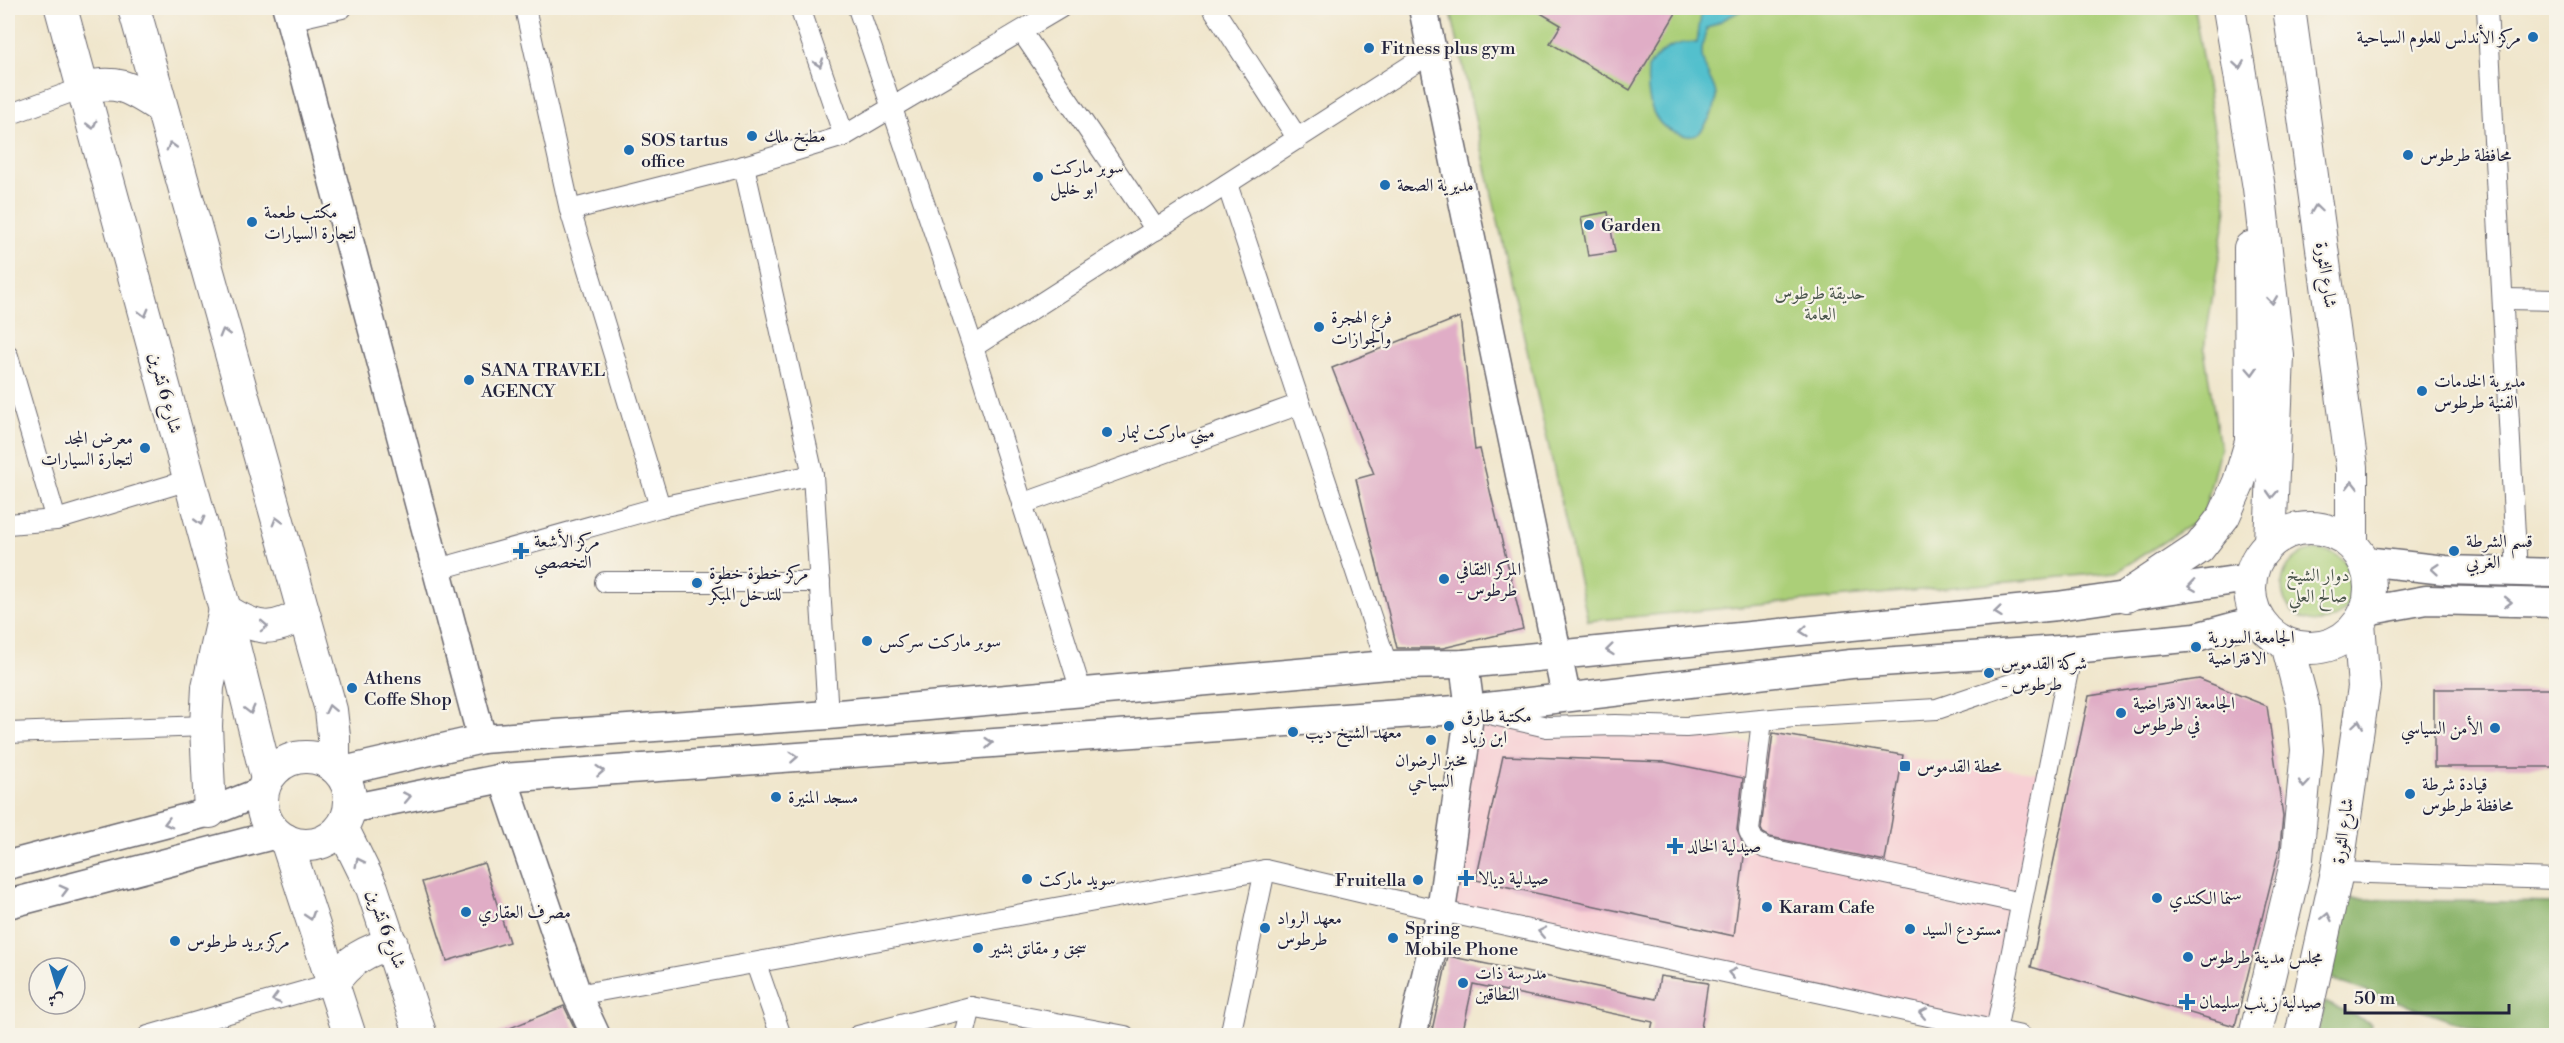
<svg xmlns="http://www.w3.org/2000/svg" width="2564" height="1043" font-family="'Libre Bodoni',Amiri,serif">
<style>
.built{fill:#f7cfd4}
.green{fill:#abcf78;stroke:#66785a;stroke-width:1.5}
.forest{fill:#88b268;stroke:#556a52;stroke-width:1.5}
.water{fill:#53c0cd;stroke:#3a7184;stroke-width:1.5}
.building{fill:#e0adc6}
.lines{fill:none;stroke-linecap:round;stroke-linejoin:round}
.street-casing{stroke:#6a676e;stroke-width:22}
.secondary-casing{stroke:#6a676e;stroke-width:31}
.primary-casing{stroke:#6a676e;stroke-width:34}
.street{stroke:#fff;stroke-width:20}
.secondary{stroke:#fff;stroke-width:28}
.primary{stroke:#fff;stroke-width:32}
.oneway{stroke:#9c9ca7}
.poi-dot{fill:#1f6fb2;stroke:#f7f3e8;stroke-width:2}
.labels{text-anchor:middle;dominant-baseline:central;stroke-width:4.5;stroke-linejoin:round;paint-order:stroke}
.poi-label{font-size:18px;fill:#22223b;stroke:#f7f3e8;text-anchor:start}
.street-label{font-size:18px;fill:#22223b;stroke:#f7f3e8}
.park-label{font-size:18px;fill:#4b564d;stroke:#f7f3e8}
</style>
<rect width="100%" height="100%" fill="#f7f3e8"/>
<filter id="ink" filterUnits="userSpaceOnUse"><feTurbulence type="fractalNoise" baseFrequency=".0167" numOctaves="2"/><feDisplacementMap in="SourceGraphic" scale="12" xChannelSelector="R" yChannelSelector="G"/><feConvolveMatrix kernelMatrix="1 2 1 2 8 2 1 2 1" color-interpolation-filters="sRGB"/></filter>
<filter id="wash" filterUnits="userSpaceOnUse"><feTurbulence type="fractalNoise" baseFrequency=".008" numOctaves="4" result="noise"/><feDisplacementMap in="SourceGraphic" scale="24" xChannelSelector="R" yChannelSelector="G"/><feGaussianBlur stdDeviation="1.35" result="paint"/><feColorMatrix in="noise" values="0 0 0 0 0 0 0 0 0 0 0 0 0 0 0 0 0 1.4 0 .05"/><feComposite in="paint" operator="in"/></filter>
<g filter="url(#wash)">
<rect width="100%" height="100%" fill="#f0e6cc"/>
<path class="built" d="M1477,718L1610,728L2046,773L1996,1029L1441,911Z"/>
<g class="green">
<path d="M1450,8H2194L2227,208L2204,349L2220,448L2203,517L2116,572L1588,621Z"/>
<circle cx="2318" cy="586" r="36"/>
</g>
<g class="forest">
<path d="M2347,899L2556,903V1035H2492L2330,979Z"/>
<path d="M2325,1002L2372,1024L2370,1035H2318Z"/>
</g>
<path class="water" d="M1702,8H1746L1707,28C1705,36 1701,46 1702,55C1705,83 1727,87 1709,119C1706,124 1702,131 1698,134C1692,138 1686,136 1680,134C1650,128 1646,95 1648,68C1659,51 1676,40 1697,43Z"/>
<g id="blocks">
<g class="building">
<path d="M1532,8H1679L1630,90L1550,43L1561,25Z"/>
<path d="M1608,212L1615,252L1588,256L1581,217Z"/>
<path d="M1460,317L1475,450L1480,449L1523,629L1443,648H1397L1356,479L1374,474L1332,368Z"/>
<path d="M2199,679L2267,706L2283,816L2280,846L2235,1026L2031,967L2089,696Z"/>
<rect x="2434" y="689" width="122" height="78"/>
<path d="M1773,733L1903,755L1885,861L1770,837L1763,833L1761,829Z"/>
<path d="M1503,756L1665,762L1743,778L1737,830L1745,849L1734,936L1476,880Z"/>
<path d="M484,863L509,942L447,961L422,882Z"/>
<path d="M1448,956L1656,999L1660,976L1708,983L1700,1035H1650L1653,1022L1473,984L1462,1035H1431Z"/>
<path d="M564,1006L578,1035H493Z"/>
</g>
</g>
</g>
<g filter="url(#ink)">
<use href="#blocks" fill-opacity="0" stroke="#6a676e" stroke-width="1.5"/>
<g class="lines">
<defs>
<g id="street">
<path d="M525,8L570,210L660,507"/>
<path d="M800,8L844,136"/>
<path d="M858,8L973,347L1081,691"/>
<path d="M1213,8L1298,139"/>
<path d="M2487,8L2517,573"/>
<path d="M290,20L342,8"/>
<path d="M1022,32L1156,230"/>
<path d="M8,115L82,88"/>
<path d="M744,166L813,475L828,715"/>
<path d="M1227,184L1387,665"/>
<path d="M570,210L744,166L844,136L1060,8"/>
<path d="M2503,299L2556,300"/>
<path d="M973,347L1432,52"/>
<path d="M8,356L56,520"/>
<path d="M1022,504L1300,404"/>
<path d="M8,524L56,520L189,480"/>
<path d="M435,570L660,507L813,475"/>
<path d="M605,582H820"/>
<path d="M1485,713L1547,727L1615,725L1686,727L1794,717L1937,709L2070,664"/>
<path d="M1762,720L1749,831L1754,841L1765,848L2021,903"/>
<path d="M8,733L206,726"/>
<path d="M2337,872L2556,879"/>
<path d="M756,964L781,1036"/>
<path d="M577,995L1265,870L1441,911L2021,1036"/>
<path d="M148,1036L333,983"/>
<path d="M858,1036L971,1007L1125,1036"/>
<path d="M964,1036L971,1007"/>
<path d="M1230,1036L1265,870"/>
<path d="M1995,1036L2071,656"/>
</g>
<g id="secondary">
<path d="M287,8L482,739"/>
<path d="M1423,8L1566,696"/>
<path d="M2364,561L2445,570L2556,573"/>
<path d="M2366,611L2426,600L2556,603"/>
<path d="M339,772L482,739L828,715L1387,665L1464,664L2057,606L2249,578"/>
<path d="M503,778L577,995L596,1036"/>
<path d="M349,809L503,778L1470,709L1851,664L2073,649L2196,637L2258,620"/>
<path d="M8,865L210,812L263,791"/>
<path d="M8,904L277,834"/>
<path d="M1412,1036L1441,911L1470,709L1464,664"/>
</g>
<g id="primary">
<path d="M61,8L225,610L267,779"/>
<path d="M134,8L331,710L334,737V767"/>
<path d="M2229,8L2259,188L2278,356L2270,542"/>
<path d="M2289,8L2352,467V544"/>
<path d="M82,88C119,79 130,88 160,107"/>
<circle cx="2310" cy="588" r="60"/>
<path d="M2127,596L2199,548L2224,516L2239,482L2251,442L2250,248"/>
<circle cx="306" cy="801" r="44"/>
<path d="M210,812L206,726L208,687L225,610C255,629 272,634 303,613"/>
<path d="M342,827L372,888L421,1036"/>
<path d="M286,840L350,1036"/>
<path d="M333,983C348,961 366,950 392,944"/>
<path d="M2255,1036L2297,859L2307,750L2303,705L2287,644"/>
<path d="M2301,1036L2337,872L2364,687L2359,623"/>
</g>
</defs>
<use href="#street" class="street-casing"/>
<use href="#secondary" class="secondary-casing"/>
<use href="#primary" class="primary-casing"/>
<use href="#street" class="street"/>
<use href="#secondary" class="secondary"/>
<use href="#primary" class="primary"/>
</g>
<defs><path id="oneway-chevron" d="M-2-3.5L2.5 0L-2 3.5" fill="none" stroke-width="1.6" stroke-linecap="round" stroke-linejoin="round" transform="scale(1.5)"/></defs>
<g class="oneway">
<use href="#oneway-chevron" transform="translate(819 63) rotate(71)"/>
<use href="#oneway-chevron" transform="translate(2239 65) rotate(81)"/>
<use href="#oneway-chevron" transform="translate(92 125) rotate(75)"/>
<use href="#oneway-chevron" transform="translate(171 146) rotate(-106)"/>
<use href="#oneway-chevron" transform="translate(2316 209) rotate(-98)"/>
<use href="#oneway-chevron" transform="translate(2272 300) rotate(83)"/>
<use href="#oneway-chevron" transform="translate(144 313) rotate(75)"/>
<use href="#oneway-chevron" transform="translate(224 333) rotate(-106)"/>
<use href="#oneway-chevron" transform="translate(2252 371) rotate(87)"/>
<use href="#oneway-chevron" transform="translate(2352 485) rotate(-90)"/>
<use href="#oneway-chevron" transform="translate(2272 494) rotate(93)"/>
<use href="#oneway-chevron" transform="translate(200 521) rotate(75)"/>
<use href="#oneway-chevron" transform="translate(277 521) rotate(-106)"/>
<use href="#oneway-chevron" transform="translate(2435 569) rotate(-175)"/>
<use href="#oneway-chevron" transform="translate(2192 586) rotate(172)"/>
<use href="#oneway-chevron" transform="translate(2508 602) rotate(1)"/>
<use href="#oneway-chevron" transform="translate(1998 612) rotate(174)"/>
<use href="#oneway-chevron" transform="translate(264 626) rotate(2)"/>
<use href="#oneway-chevron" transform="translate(1804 631) rotate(174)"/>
<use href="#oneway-chevron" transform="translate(1610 650) rotate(174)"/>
<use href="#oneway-chevron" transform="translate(330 709) rotate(-102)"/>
<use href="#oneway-chevron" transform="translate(250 710) rotate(76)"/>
<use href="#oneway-chevron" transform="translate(2358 724) rotate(-82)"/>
<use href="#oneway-chevron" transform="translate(989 743) rotate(-4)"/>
<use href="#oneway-chevron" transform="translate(794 757) rotate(-4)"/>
<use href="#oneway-chevron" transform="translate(600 771) rotate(-4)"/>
<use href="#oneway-chevron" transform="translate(2304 784) rotate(95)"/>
<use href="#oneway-chevron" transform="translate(407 797) rotate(-11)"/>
<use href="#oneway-chevron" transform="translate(168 823) rotate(165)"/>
<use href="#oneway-chevron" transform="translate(359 862) rotate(-116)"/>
<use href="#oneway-chevron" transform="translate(64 890) rotate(-15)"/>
<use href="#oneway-chevron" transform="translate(310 916) rotate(72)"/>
<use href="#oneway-chevron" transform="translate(2327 917) rotate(-78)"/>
<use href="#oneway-chevron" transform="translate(1542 932) rotate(-168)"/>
<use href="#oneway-chevron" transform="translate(1732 973) rotate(-168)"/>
<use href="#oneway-chevron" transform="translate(276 999) rotate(164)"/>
<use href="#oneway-chevron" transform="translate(1923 1013) rotate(-168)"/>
</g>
</g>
<g class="poi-dot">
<circle cx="2533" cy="37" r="6"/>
<circle cx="1369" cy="48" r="6"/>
<circle cx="752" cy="136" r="6"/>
<circle cx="629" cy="150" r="6"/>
<circle cx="2408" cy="155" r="6"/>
<circle cx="1038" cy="177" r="6"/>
<circle cx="1385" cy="185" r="6"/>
<circle cx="252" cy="222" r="6"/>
<circle cx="1589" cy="225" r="6"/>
<circle cx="1319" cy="327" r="6"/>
<circle cx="469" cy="380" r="6"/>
<circle cx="2422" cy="391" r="6"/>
<circle cx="1107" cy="432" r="6"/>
<circle cx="145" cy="448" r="6"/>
<path d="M518 542h6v6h6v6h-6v6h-6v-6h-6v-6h6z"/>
<circle cx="2454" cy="551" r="6"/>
<circle cx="1444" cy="579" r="6"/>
<circle cx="697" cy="583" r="6"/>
<circle cx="867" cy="641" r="6"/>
<circle cx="2196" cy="647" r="6"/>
<circle cx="1989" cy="673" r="6"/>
<circle cx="352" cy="688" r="6"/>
<circle cx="2121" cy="713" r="6"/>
<circle cx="1449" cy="726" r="6"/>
<circle cx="2495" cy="728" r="6"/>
<circle cx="1293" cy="732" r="6"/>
<circle cx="1431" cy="740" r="6"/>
<rect x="1899" y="760" width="12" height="12" rx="3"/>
<circle cx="2410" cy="794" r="6"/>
<circle cx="776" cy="797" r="6"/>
<path d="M1672 837h6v6h6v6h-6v6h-6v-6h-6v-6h6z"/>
<path d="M1463 869h6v6h6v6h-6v6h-6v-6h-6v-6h6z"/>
<circle cx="1027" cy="879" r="6"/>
<circle cx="1418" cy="880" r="6"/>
<circle cx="2157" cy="898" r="6"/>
<circle cx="1767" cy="907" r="6"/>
<circle cx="466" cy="912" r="6"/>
<circle cx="1265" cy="928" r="6"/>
<circle cx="1910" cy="929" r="6"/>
<circle cx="1393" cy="938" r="6"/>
<circle cx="175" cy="941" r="6"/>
<circle cx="978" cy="948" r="6"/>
<circle cx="2188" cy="957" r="6"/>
<circle cx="1463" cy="983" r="6"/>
<path d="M2184 993h6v6h6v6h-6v6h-6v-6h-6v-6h6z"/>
</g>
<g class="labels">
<g class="poi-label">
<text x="2521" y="37" text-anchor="end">مركز الأندلس للعلوم السياحية</text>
<text x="1381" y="48">Fitness plus gym</text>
<text x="764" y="136">مطبخ ملك</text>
<text x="641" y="140">SOS tartus<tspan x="641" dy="21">office</tspan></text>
<text x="2420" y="155">محافظة طرطوس</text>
<text x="1050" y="167">سوبر ماركت<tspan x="1050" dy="21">ابو خليل</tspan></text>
<text x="1397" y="185">مديرية الصحة</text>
<text x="264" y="212">مكتب طعمة<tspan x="264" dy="21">لتجارة السيارات</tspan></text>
<text x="1601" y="225">Garden</text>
<text x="1331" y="317">فرع الهجرة<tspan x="1331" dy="21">والجوازات</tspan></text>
<text x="481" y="370">SANA TRAVEL<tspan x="481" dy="21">AGENCY</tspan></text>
<text x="2434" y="381">مديرية الخدمات<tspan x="2434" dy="21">الفنية طرطوس</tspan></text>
<text x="1119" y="432">ميني ماركت ليمار</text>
<text x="133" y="438" text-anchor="end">معرض المجد<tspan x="133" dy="21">لتجارة السيارات</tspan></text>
<text x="534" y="541">مركز الأشعة<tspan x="534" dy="21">التخصصي</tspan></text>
<text x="2466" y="541">قسم الشرطة<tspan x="2466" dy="21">الغربي</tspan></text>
<text x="1456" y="569">المركز الثقافي<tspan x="1456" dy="21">- طرطوس</tspan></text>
<text x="709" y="573">مركز خطوة خطوة<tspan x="709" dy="21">للتدخل المبكر</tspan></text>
<text x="2208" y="637">الجامعة السورية<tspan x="2208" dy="21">الافتراضية</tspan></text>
<text x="879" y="641">سوبر ماركت سركس</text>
<text x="2001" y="663">شركة القدموس<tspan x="2001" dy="21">- طرطوس</tspan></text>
<text x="364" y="678">Athens<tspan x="364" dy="21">Coffe Shop</tspan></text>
<text x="2133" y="703">الجامعة الافتراضية<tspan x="2133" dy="21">في طرطوس</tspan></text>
<text x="1461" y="716">مكتبة طارق<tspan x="1461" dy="21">ابن زياد</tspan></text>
<text x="2483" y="728" text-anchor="end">الأمن السياسي</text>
<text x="1305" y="732">معهد الشيخ ديب</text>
<text x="1431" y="760" text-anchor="middle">مخبز الرضوان<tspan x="1431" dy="21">السياحي</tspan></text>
<text x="1917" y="766">محطة القدموس</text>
<text x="2422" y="784">قيادة شرطة<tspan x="2422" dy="21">محافظة طرطوس</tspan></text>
<text x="788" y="797">مسجد المنيرة</text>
<text x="1687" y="846">صيدلية الخالد</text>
<text x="1478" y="878">صيدلية ديالا</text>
<text x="1039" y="879">سويد ماركت</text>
<text x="1406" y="880" text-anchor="end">Fruitella</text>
<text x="2169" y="898">سنما الكندي</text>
<text x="1779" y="907">Karam Cafe</text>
<text x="478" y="912">مصرف العقاري</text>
<text x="1277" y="918">معهد الرواد<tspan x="1277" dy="21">طرطوس</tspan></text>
<text x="1405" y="928">Spring<tspan x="1405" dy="21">Mobile Phone</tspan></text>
<text x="1922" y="929">مستودع السيد</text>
<text x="187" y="941">مركز بريد طرطوس</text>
<text x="990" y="948">سجق و مقانق بشير</text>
<text x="2200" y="957">مجلس مدينة طرطوس</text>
<text x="1475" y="973">مدرسة ذات<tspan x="1475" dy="21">النطاقين</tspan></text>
<text x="2199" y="1002">صيدلية زينب سليمان</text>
</g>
<g class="street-label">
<text transform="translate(2326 275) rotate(82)">شارع الثورة</text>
<text transform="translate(165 393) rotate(75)">شارع 6 تشرين</text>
<text transform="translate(2343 831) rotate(-82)">شارع الثورة</text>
<text transform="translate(386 929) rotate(70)">شارع 6 تشرين</text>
</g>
<g class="park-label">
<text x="1820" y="293">حديقة طرطوس<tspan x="1820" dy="21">العامة</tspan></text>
<text x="2318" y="575">دوار الشيخ<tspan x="2318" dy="21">صالح العلي</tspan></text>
</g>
</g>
<rect width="2564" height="1043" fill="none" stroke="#f7f3e8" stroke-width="30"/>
<g transform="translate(57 986) rotate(184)"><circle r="28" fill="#f7f3e8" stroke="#a29fa3" stroke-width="1.5"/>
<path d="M0-4.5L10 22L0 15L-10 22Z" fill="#1f6fb2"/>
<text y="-9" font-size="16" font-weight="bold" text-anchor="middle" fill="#22223b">ش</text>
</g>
<path d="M2345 1004v9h164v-9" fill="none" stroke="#22223b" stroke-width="3"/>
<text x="2354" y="1004" font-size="18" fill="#22223b" stroke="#f7f3e8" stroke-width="4.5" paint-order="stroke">50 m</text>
</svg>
